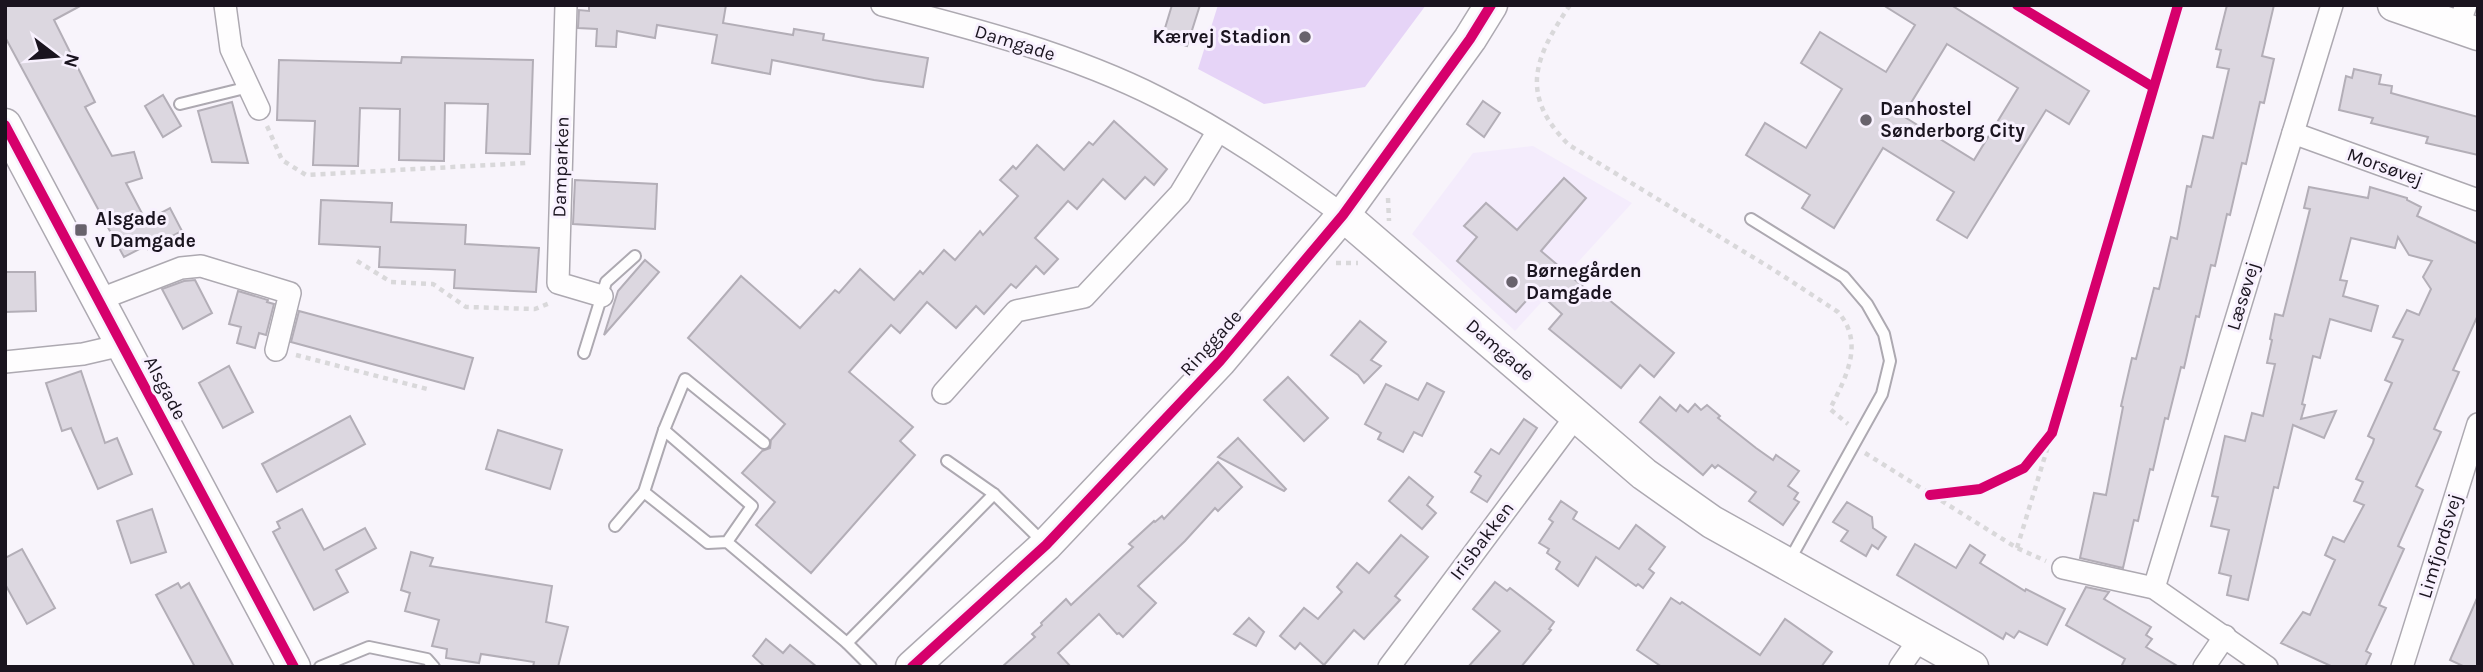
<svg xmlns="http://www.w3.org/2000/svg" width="2483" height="672" font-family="Karla,sans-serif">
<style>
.built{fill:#f4ecfc}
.green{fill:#e6d4f7}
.building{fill:#dcd7e0;stroke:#b3aeb7;stroke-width:2;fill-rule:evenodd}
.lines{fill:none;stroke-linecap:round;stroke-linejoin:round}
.lane-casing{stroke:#ada9b1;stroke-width:14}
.street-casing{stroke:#ada9b1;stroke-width:24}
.secondary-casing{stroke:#ada9b1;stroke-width:35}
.path{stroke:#d9d8da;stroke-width:4.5;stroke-dasharray:5 5;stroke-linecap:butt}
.lane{stroke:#fefdfe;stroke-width:10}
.street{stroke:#fefdfe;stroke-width:21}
.secondary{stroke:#fefdfe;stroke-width:32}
.cycleway-casing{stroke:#f8f1fe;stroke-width:15}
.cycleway{stroke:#d6006c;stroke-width:10}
.poi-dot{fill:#68626c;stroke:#f8f1fe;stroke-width:2.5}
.labels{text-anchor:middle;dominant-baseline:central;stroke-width:6;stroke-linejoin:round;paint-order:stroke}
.poi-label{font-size:19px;font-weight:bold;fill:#1a141f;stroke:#f8f1fe;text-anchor:start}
.street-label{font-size:19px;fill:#1a141f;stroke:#f8f1fe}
</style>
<rect width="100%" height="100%" fill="#f8f4fb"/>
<path class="built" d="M1533,146L1632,203L1515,331L1412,234L1473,153Z"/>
<path class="green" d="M1218,5H1426L1365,87L1264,104L1198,69Z"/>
<g class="building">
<path d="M5,5H82L54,20L95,102L85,107L112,156L134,152L142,178L126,183L146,221L170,208L182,231L148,249L147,245L124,257L5,37Z"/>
<path d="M589,5H726L723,23L793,35L794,29L824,34L823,40L928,58L923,87L874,80L772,60L770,74L712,63L717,35L657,25L655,38L617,31L616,47L596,46L597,29L578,28L579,10L589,11Z"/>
<path d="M1172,5H1200L1187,46L1162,38Z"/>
<path d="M1883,5H1951L2089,91L2069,124L2046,110L1967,238L1937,220L1954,192L1883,148L1834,228L1802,208L1810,195L1746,155L1765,123L1806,148L1842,89L1801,63L1820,32L1886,72L1915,25ZM1947,44L2018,88L1974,160L1903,116Z"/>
<path d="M2227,5H2274L2262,56L2274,59L2264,103L2260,102L2246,164L2242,163L2230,215L2227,214L2215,266L2211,265L2199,317L2196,316L2184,368L2181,367L2168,419L2165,418L2153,470L2150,469L2138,521L2134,520L2123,568L2080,558L2094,493L2106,495L2123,407L2121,406L2132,358L2136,359L2154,288L2159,289L2171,237L2177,239L2187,186L2191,187L2203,136L2213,138L2229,69L2217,67L2221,50L2216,49Z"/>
<path d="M402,57L533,60L530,154L486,153L488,104L445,103L444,161L399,160L400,109L360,108L358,166L313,165L315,121L277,120L279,60L401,63Z"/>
<path d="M2354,69L2381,75L2379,84L2392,86L2391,93L2478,117V155L2426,143L2428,137L2371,123L2373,118L2339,110L2346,76L2352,78Z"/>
<path d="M163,95L181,126L163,137L145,106Z"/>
<path d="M1483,101L1500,113L1484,137L1467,124Z"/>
<path d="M232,102L248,163L212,162L198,111Z"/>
<path d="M1114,121L1167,169L1154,185L1145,177L1125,199L1103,179L1077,209L1068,201L1035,238L1058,259L1044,274L1036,266L1016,288L1011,284L984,314L976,306L956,328L927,302L900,333L891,325L849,372L913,427L900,441L915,455L811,573L756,525L775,502L742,473L762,451L770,448L771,440L785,424L688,338L741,276L800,328L835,290L839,293L860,269L894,300L920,271L923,274L944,250L955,260L980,231L983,235L1018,196L1000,180L1013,166L1016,169L1037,145L1064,170L1089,142L1093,145Z"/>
<path d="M1564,178L1586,198L1541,251L1599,300L1603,295L1674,353L1654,377L1640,365L1621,388L1549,329L1562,314L1536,290L1516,312L1457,261L1477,237L1464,226L1486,203L1517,230Z"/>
<path d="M575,180L657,184L655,229L573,224Z"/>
<path d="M2309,187L2368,198L2370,187L2407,198V200L2421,207L2417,216L2478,244V315L2453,370L2459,372L2434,429L2441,432L2416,486L2423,490L2398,546L2404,549L2379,605L2386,608L2366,651L2371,654L2365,667H2333L2281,643L2303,612L2310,615L2335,560L2325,555L2333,537L2344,542L2364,505L2354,501L2363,482L2356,479L2373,443L2374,439L2368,436L2392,383L2385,380L2403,340L2393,337L2407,310L2419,315L2431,289L2423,277L2432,261L2409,255L2398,237L2395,248L2351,238L2340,280L2347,281L2343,296L2378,306L2371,331L2330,319L2320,358L2313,356L2302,404L2305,405L2301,419L2336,411L2324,438L2293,425L2278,488L2274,487L2248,600L2227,595L2231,576L2219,573L2229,530L2211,526L2218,497L2212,496L2225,436L2245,441L2252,413L2263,416L2275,364L2267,363L2272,340L2270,339L2275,314L2283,316L2310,209L2304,208Z"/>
<path d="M321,200L392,203L391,222L466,225L465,244L539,248L536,292L454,288L455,270L379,267L380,247L319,244Z"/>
<path d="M645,260L659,272L604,335L618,291Z"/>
<path d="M5,272H35L36,311L5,312Z"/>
<path d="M195,280L212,313L183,329L162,289L184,281Z"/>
<path d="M238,291L268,300L267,302L274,304L266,335L259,333L255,348L237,343L241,327L229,324Z"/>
<path d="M299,311L473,358L464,389L291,342Z"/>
<path d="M1360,321L1386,342L1371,360L1381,366L1364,383L1358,375L1331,355Z"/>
<path d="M229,366L253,412L223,428L199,383Z"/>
<path d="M81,371L105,443L117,438L132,474L98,489L71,428L62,431L46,383Z"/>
<path d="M1288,377L1328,418L1304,441L1264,400Z"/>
<path d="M1427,383L1444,392L1422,436L1414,432L1403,452L1378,439L1381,433L1365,424L1386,384L1418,400Z"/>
<path d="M1660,397L1676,411L1680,405L1688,412L1695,404L1701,410L1707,405L1720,416L1718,418L1756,448L1773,460L1776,455L1799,471L1788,486L1798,493L1794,499L1799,502L1783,525L1749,501L1756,492L1718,465L1715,468L1712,465L1703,475L1640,422Z"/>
<path d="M350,416L365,444L277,492L262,464Z"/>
<path d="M1524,419L1537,428L1487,502L1471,492L1481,476L1475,472L1491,449L1499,454Z"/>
<path d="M498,430L562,450L550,489L486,469Z"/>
<path d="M1238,438L1286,489L1284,491L1218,457Z"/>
<path d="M1218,462L1242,487L1218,511L1215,508L1185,541L1138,586L1156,603L1123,637L1119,633L1117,634L1099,614L1058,653L1071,667H1002L1035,637L1032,634L1042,625L1041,623L1066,599L1071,605L1133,547L1129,544L1154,521L1155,522L1162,516L1164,519Z"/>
<path d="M1409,477L1433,497L1427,505L1436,513L1422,529L1389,501Z"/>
<path d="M1561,501L1577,512L1573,519L1619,549L1636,525L1665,547L1649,569L1654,573L1643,588L1638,584L1636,586L1596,557L1578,586L1556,569L1560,562L1547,553L1549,549L1539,543L1553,522L1549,519Z"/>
<path d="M1847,502L1872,517L1873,528L1886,537L1878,549L1872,545L1866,556L1841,541L1848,531L1833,522Z"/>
<path d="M152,509L166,552L131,563L117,521Z"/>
<path d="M302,509L324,550L365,528L376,548L336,570L348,592L314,610L273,532L280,528L277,522Z"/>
<path d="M1401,535L1428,557L1395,596L1400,600L1364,639L1354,630L1324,665L1300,643L1295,649L1280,636L1304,608L1318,619L1342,592L1337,587L1357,563L1369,573Z"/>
<path d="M1915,544L1956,568L1970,545L1985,555L1980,563L2025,591L2026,589L2065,609L2047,645L2019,631L2014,638L2006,633L2003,639L1897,575Z"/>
<path d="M22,549L55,608L27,624L5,584V558Z"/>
<path d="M411,552L433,558L430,566L552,586L546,622L568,627L558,667H533L534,662L481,654L479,663L446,658L447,649L432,646L439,620L405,611L410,593L401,590Z"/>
<path d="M1495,582L1507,591L1510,588L1554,622L1549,629L1551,630L1521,667H1468L1500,631L1473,609Z"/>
<path d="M178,583L181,588L189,583L234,667H195L156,595Z"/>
<path d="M2086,587L2109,592L2104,599L2151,627L2146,635L2152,639L2146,647L2179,667H2121L2125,659L2066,625Z"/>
<path d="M2478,596V667H2465L2450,660Z"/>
<path d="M1671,598L1680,604L1682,602L1760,655L1785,619L1832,652L1821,667H1662L1637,650Z"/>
<path d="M1249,618L1264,632L1256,646L1234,634Z"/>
<path d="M766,639L783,653L790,645L817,667H765L753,656Z"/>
</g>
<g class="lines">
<defs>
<g id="lane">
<path d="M180,104L249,87"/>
<path d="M1751,219L1844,277L1867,304L1884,334L1890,361L1882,394L1788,563"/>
<path d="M584,353L606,282L635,256"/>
<path d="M664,430L685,379L764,443"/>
<path d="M947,461L994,494L1044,543"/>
<path d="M615,526L644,492"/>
<path d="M727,542L752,506L664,430L644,492L708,543L727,542L847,643L871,667"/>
<path d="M847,643L994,494"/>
<path d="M320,667L369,647L427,659L434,667"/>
</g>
<g id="street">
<path d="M225,5L231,49L259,109"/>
<path d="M566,5L558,283L602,296"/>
<path d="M882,5C975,29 1072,54 1159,98C1225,131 1284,172 1343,215"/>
<path d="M2458,27L2466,5"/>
<path d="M2293,133L2478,200"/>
<path d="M98,300L181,268L201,266L290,293L276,350"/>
<path d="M5,362L83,354L122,345"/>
<path d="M943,393L1016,311L1084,297L1180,194L1218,131"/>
<path d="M2063,568L2154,588L2267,667"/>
<path d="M2154,588L2332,5"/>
<path d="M1389,667L1576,416"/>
<path d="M1900,667L1920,638"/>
<path d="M2204,667L2225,636"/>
<path d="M2402,667L2478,424"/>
</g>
<g id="secondary">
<path d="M2394,5L2478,34"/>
<path d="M5,125L294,667"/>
<path d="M1343,215L1644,474L1712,522L1972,667"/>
<path d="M912,667L1046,545L1220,361L1343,215L1470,39L1491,5"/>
</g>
</defs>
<use href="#lane" class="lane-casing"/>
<use href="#street" class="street-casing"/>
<use href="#secondary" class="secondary-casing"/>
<g class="path">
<path d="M1570,5C1535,57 1518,94 1569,145L1774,270L1838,312C1865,343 1846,377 1830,409L1848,424"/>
<path d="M267,126L282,160L306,175L526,163"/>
<path d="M1388,198L1389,221"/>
<path d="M357,261L391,282L433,284L466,307L535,309L550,303"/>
<path d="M1336,263H1358"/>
<path d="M296,355L427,389"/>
<path d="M1865,453L2017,548L2046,561"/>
<path d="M2017,548L2052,433"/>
</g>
<use href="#lane" class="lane"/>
<use href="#street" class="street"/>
<use href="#secondary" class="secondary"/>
<defs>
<g id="cycleway">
<path d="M2017,5L2153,87"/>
<path d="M5,125L294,667"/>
<path d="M1930,495L1980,489L2024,468L2052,433L2178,5"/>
<path d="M912,667L1046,545L1220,361L1343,215L1470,39L1491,5"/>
</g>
</defs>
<use href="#cycleway" class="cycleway-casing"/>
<use href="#cycleway" class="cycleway"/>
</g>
<g class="poi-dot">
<circle cx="1305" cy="37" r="7"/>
<circle cx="1866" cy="120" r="7"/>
<rect x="74" y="223" width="14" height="14" rx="3.5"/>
<circle cx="1512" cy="282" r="7"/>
</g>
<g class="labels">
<g class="poi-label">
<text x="1291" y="37" text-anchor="end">Kærvej Stadion</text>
<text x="1880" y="109">Danhostel<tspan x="1880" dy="22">Sønderborg City</tspan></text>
<text x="95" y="219">Alsgade<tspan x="95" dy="22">v Damgade</tspan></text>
<text x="1526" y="271">Børnegården<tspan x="1526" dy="22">Damgade</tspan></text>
</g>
<g class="street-label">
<text transform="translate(1015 43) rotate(17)">Damgade</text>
<text transform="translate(561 167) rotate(-88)">Damparken</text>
<text transform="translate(2385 167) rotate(20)">Morsøvej</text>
<text transform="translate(2243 296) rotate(-73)">Læsøvej</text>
<text transform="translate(1211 343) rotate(-48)">Ringgade</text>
<text transform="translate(1500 350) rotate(41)">Damgade</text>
<text transform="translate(165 388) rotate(62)">Alsgade</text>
<text transform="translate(1482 541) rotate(-53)">Irisbakken</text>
<text transform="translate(2440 546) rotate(-73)">Limfjordsvej</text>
</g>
</g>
<rect width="2483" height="672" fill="none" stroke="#1a141f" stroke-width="14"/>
<g transform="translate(56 56) rotate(106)" stroke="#f8f1fe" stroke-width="5" paint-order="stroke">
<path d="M0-5L12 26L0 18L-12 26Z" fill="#1a141f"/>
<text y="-10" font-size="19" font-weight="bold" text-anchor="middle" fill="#1a141f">N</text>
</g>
</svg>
